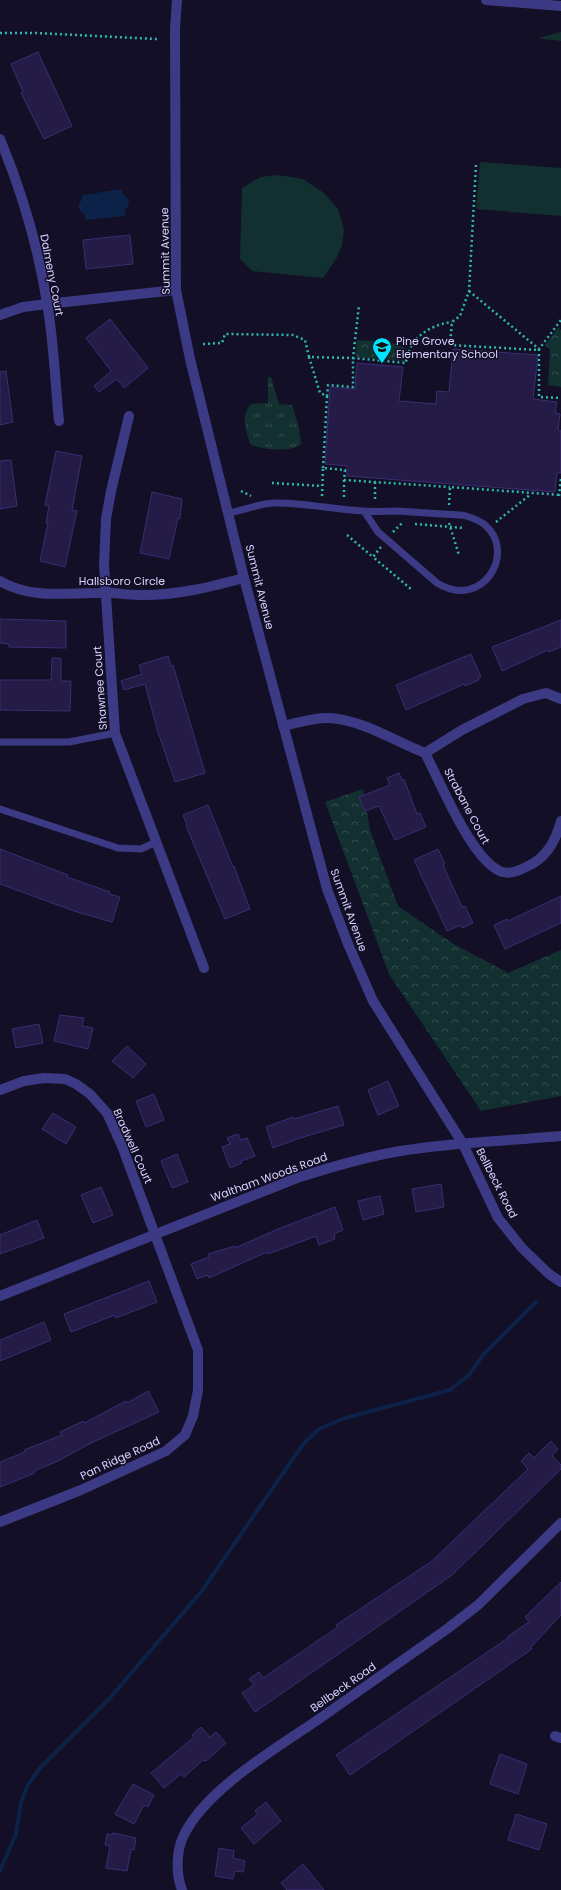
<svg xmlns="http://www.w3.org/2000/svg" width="561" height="1890" font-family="Poppins,sans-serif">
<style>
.grass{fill:url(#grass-tufts)}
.forest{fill:url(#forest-crowns)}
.pitch{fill:#12302f}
.water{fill:#0c2248}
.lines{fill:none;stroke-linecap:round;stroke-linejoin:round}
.stream{stroke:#0c2248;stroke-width:4}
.building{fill:#241b47;stroke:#3b2d73}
.path{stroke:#2fb8b0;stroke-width:2.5;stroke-dasharray:2 3;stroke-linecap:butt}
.service{stroke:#3d3a85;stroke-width:7}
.minor{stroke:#3d3a85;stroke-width:10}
.tertiary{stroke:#3d3a85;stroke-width:10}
.labels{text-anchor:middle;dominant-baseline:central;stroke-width:3;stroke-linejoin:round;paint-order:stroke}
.street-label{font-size:11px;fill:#d9d4ff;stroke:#130f26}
.poi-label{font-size:11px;fill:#d9d4ff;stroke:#130f26;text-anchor:start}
</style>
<defs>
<pattern id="grass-tufts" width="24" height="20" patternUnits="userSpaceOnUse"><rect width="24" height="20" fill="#12302f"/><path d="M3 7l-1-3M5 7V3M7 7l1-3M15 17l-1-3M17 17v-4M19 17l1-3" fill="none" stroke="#344d4e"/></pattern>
<pattern id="forest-crowns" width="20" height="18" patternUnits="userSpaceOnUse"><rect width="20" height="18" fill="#12302f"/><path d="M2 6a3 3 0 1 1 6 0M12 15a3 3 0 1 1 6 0" fill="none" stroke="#344d4e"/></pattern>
</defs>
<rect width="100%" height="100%" fill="#130f26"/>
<path class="grass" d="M268,377H271L279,404L292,405L299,427L301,444C293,453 260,450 250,444C246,430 240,416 251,404L268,403Z"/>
<g class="forest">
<path d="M561,32V41L538,38Z"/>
<path d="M558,328L561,330V387L548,385L550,349L545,345Z"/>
<path d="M357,340C377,342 387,338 406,349L404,361L356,357Z"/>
<path d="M363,789L370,830L398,906L452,943L508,973L561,950V1096L481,1111L389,974L325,802Z"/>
</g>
<g class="pitch">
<path d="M480,162L561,168V216L476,209Z"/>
<path d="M278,175L303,179L324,193L338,209L344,229L342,246L336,259L323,278L252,271L240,259L242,188L260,177Z"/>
</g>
<path class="water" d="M122,189L123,194L129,200L128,206L125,210V216L85,220V215L80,211L78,206L82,199V195Z"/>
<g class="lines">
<path class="stream" d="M0,1871L16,1834L21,1802L28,1785L39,1769L109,1699L201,1592L304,1443L319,1429L345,1418L450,1390L469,1375L483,1355L536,1302"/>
</g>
<g class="building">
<path d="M38,52L72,126L44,139L21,93L23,92L11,64Z"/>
<path d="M130,235L133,264L86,269L83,240Z"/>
<path d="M110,319L148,368L124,388L117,379L99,392L94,386L111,371L86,338Z"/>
<path d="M453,349L538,355L533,399L557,402L555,413L560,414L558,430L561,431V473H557L555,492L347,476V466L325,464L330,387L355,389L357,363L403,367L399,401L436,404L437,391L449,392Z"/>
<path d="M6,371L13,422L0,425V372Z"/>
<path d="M56,451L82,456L72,510L77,511L65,567L40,561L48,523H46L49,506L45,505Z"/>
<path d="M11,460L17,506L0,509V461Z"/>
<path d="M152,492L182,499L180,519L178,518L169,559L140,553Z"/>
<path d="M0,619L66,621V648L9,647V644L0,643Z"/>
<path d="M561,620V647L549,652L548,650L502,671L492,647Z"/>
<path d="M471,654L481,677L478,678L479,680L465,686L464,684L406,710L396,685Z"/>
<path d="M168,656L171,666L173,665L205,773L175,782L157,729L145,684L124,690L121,681L142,674L139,665Z"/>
<path d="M52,658H61V681H71L70,711L0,710V680H51Z"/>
<path d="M399,773L402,780L404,779L417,814L420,813L426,827L395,840L379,806L365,811L359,797L390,785L387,778Z"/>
<path d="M208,805L233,867L234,866L250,909L225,919L186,826L187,825L183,815Z"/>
<path d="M0,849L68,875L67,877L110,892L109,894L120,897L112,922L74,911L0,884Z"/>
<path d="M438,849L445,864L443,865L462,907L465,906L473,923L462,928L461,925L447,931L414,860Z"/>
<path d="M561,896V923L505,949L494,925L507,919L508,921Z"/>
<path d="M60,1015L84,1018L82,1026L93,1028L88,1049L54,1041Z"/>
<path d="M39,1024L43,1043L16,1048L12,1029Z"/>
<path d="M127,1046L146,1064L133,1078L112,1061Z"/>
<path d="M388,1081L399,1106L378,1115L368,1090Z"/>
<path d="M154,1094L164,1120L146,1127L136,1101Z"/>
<path d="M338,1106L344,1125L300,1138L273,1148L266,1127L293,1117L294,1119Z"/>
<path d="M53,1113L76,1127L66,1144L42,1129Z"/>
<path d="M238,1134L241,1140L247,1138L255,1156L241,1161L242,1163L230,1168L222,1147L230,1144L227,1138Z"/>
<path d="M177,1154L188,1182L172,1188L161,1161Z"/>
<path d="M441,1184L444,1207L416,1212L412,1189Z"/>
<path d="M101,1187L113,1215L93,1223L81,1195Z"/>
<path d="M380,1196L384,1214L363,1220L358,1201Z"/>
<path d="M335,1207L343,1230L334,1234L335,1239L319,1245L316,1236L268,1254L267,1252L209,1278L208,1275L197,1279L191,1264L209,1257L208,1254L235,1246V1248L278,1229Z"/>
<path d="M37,1220L44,1238L0,1254V1235Z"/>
<path d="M149,1281L157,1302L116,1318L115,1315L71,1332L64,1314Z"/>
<path d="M44,1322L51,1340L0,1361V1340Z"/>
<path d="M148,1391L159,1412L93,1442L56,1462L34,1471L35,1473L0,1487V1462L25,1452L24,1450L62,1435L60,1432L83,1421L84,1423L126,1401L127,1403Z"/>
<path d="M551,1441L558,1449L552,1456L561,1465V1469L452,1575L255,1712L242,1693L254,1685L249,1679L259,1672L263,1678L338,1627L336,1625L432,1561L528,1469L521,1461L529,1453L534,1458Z"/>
<path d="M561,1582V1615L531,1647L532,1649L350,1775L336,1755L508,1638L507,1637L529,1622L525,1617Z"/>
<path d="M201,1727L210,1737L216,1732L226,1743L206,1761L203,1760L184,1777L181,1774L164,1788L151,1773L194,1737L192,1735Z"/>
<path d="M500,1754L527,1764L518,1794L490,1784Z"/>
<path d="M133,1784L154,1795L148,1807L144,1805L134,1824L115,1814Z"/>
<path d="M266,1802L281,1821L254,1844L241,1828L258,1814L255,1811Z"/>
<path d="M516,1814L547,1824L539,1850L508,1840Z"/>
<path d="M113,1833L136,1838L134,1850L131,1849L127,1871L106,1868L110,1846L105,1845L107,1834L112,1835Z"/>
<path d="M219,1848L234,1851L233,1858L245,1861L243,1872L235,1871L233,1879L215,1876Z"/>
<path d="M303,1864L324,1890H287L281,1883Z"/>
</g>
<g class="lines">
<g class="path">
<path d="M0,33H36L157,39"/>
<path d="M476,165L469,291L460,316L452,322L450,345L539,350"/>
<path d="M469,291L539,349L561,320"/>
<path d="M203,344L222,343L225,334L293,335L305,340L309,357L353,358L359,305"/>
<path d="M539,349V397L561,398"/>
<path d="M309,357L320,393L327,396L328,385L353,387V358L406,363C408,339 429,325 452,322"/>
<path d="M323,468L327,396"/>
<path d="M344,480V498"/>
<path d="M375,482V500"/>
<path d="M272,483L322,486"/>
<path d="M241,491L251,496"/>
<path d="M322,496L323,468L345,470L344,480L450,487"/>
<path d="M559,496L561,477"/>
<path d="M449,505L450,487L561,495"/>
<path d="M496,522L531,494"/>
<path d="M449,523L459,555"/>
<path d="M415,524L464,528"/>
<path d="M393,532L402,523"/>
<path d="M347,535L373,557"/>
<path d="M381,547L373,557L411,589"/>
</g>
<g class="service">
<path d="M229,513C243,510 259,504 273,503C303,502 334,510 364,511C375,512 386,511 397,511C412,512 427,513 442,514C450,515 459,514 466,516C473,518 480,521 485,525C517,552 483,611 437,583L378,532L364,511"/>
<path d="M0,742H69L115,733"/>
<path d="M0,809L118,848L141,849L156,842"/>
</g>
<g class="minor">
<path d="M486,0L561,6"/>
<path d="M0,139C22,192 38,246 47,303C54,342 55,382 59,421"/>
<path d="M0,315L23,307L47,304L176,290"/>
<path d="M129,416L111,491L106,519L104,565L115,733L204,968"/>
<path d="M0,581C31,599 64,593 99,593C112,592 125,595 138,595C175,596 210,587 244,578"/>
<path d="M561,699L546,693L523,699L462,730L425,753C440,781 472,862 502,872C510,874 521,870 528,866C546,858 556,840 561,821"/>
<path d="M283,726C298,723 314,717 329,718C363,720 394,741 425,753"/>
<path d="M0,1090L24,1081L44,1078L65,1079L76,1084L90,1094L107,1113L122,1146L198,1350V1390L193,1416L185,1435L166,1451L81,1490L0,1522"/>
<path d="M463,1144L498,1218L522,1248L549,1274L561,1282"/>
<path d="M555,1736L561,1738"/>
<path d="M182,1890C176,1875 176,1852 183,1837C204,1790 277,1748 319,1719C362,1689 404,1659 447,1629L478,1605L561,1523"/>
</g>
<g class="tertiary">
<path d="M177,0L175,29L176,290L190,359L244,578L327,889L348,944L373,1001L463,1144"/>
<path d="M0,1296L297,1178C331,1167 365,1157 400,1151C453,1142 508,1141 561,1136"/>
</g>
</g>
<defs>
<symbol id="school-pin" viewBox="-11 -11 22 30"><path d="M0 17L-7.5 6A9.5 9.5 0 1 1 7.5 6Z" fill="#00e5ff" stroke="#130f26"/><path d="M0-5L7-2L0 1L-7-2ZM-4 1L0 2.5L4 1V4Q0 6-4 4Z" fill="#111"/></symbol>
</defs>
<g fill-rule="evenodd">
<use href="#school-pin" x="371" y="336" width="22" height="30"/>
</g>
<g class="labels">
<g class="street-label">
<text transform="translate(165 251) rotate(-91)">Summit Avenue</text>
<text transform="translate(52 275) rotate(79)">Dalmeny Court</text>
<text x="122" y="581">Hallsboro Circle</text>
<text transform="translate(260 587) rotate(76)">Summit Avenue</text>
<text transform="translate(100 688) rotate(-94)">Shawnee Court</text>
<text transform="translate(467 806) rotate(62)">Strabane Court</text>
<text transform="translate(349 910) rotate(70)">Summit Avenue</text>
<text transform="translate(133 1146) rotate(66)">Bradwell Court</text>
<text transform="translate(269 1177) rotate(-20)">Waltham Woods Road</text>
<text transform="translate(497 1183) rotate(63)">Bellbeck Road</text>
<text transform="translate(120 1458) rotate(-25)">Pan Ridge Road</text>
<text transform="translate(343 1687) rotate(-35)">Bellbeck Road</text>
</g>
<g class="poi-label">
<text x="396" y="341">Pine Grove<tspan x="396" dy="13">Elementary School</tspan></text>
</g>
</g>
</svg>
